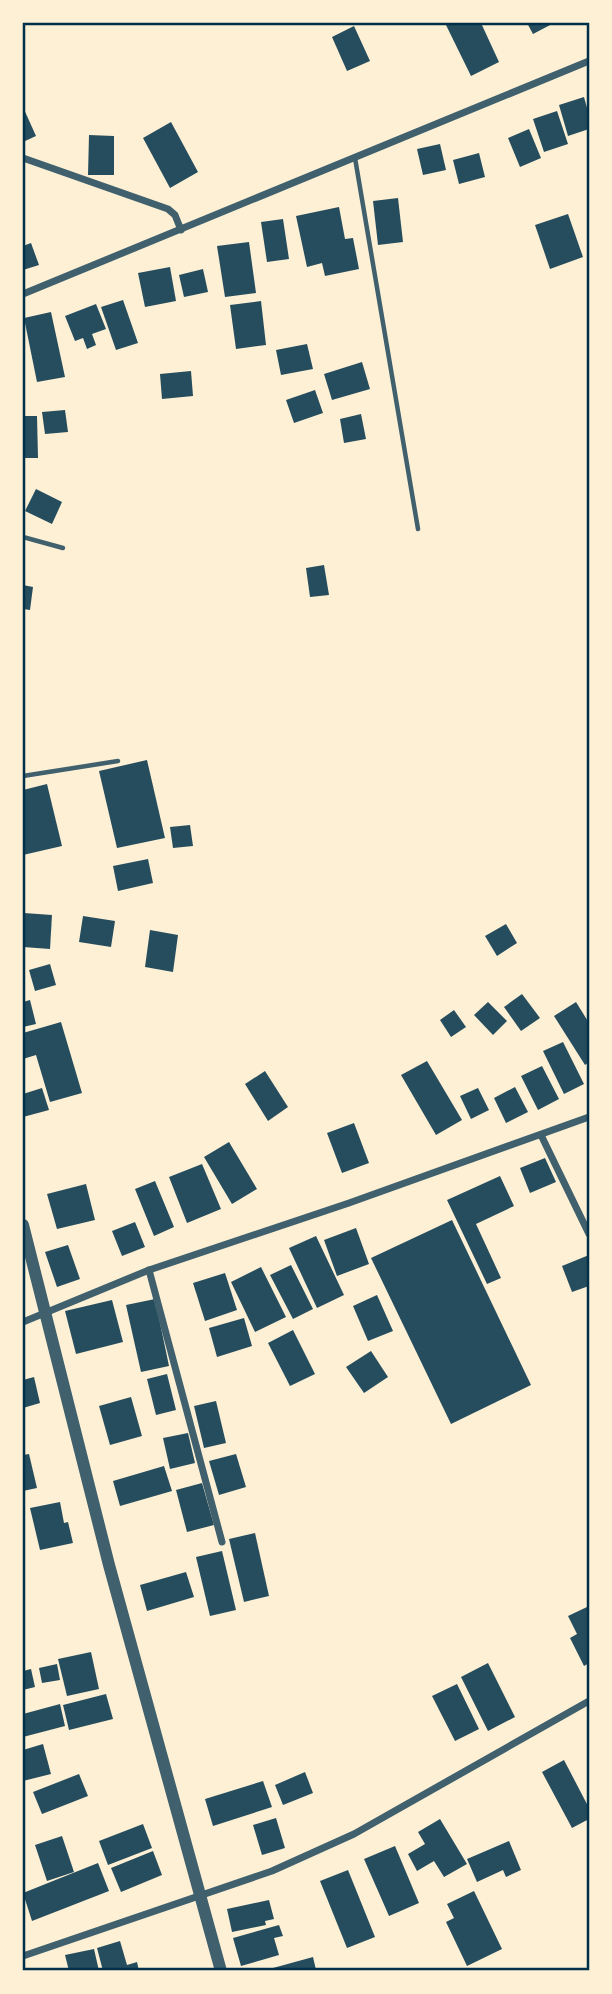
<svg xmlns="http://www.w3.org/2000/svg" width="612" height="1994" font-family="'Roboto Condensed',sans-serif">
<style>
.building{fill:#264d5e}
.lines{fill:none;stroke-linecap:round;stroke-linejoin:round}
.service{stroke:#3f606c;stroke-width:4.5}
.minor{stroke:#3f606c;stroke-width:7}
.tertiary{stroke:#3f606c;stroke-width:12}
.neatline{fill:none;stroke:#003049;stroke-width:2.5}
</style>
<rect width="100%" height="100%" fill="#fdf0d5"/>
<g class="building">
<path d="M445,23H481L499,62L471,76Z"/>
<path d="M527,23H554L533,34Z"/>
<path d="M354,26L370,61L347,71L332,37Z"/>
<path d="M584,97L589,115V129L568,136L559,105Z"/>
<path d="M23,107L36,136L23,142Z"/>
<path d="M557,111L568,144L544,152L533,119Z"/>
<path d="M171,122L198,172L170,188L143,138Z"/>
<path d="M529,129L541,158L520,167L508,138Z"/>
<path d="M89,135L114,136V175H88Z"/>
<path d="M440,144L446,170L423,175L417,149Z"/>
<path d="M479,153L485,177L459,184L453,160Z"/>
<path d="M398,198L403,242L378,245L373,201Z"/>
<path d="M339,207L345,239L353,238L359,269L325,276L322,263L307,267L296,216Z"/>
<path d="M568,214L583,257L550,269L535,225Z"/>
<path d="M283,219L289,259L267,262L261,222Z"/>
<path d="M249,242L256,293L225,297L217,246Z"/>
<path d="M31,243L39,265L23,270V246Z"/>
<path d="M170,267L176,301L145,307L138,273Z"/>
<path d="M203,269L208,292L184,297L179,275Z"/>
<path d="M123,300L138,343L116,350L101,307Z"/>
<path d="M261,301L266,345L236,349L230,305Z"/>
<path d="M96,304L106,329L92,334L96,345L87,349L83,338L75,341L65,316Z"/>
<path d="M51,312L65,377L37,382L24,318Z"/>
<path d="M307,344L313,369L281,375L276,350Z"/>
<path d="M362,362L370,389L332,400L324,374Z"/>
<path d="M191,371L193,396L162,399L160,374Z"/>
<path d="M315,390L323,413L294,423L286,400Z"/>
<path d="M65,410L68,432L45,434L42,412Z"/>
<path d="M361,414L366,439L344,443L340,419Z"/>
<path d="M23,416H37L38,458H23Z"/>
<path d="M36,489L62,502L52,524L25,511Z"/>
<path d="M324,565L329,595L310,597L306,568Z"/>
<path d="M23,585L33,587L30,610L23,609Z"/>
<path d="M147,760L165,838L117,848L99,771Z"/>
<path d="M47,784L62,846L23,855V790Z"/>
<path d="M190,825L193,846L173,848L170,827Z"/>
<path d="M148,859L153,883L118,891L113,866Z"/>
<path d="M24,913L52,915L50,949L23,947Z"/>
<path d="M83,916L115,921L111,947L79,942Z"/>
<path d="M506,924L517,943L497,956L485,936Z"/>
<path d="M150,930L178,935L173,972L145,967Z"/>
<path d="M50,964L56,985L35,991L29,970Z"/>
<path d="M522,994L540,1018L521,1031L504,1007Z"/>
<path d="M30,1000L36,1024L23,1027V1002Z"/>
<path d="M488,1002L507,1021L493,1035L474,1015Z"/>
<path d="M576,1002L589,1023V1062L585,1065L554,1016Z"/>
<path d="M454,1010L466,1027L451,1037L440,1020Z"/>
<path d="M61,1022L82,1093L50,1102L36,1055L23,1059V1033Z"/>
<path d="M563,1042L584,1084L564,1094L543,1051Z"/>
<path d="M427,1061L462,1120L436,1135L401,1075Z"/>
<path d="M542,1066L559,1099L538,1110L521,1076Z"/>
<path d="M265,1071L288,1107L268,1121L245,1084Z"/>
<path d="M515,1087L528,1112L506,1123L494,1098Z"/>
<path d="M42,1088L49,1110L23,1117V1094Z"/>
<path d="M478,1088L489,1110L471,1119L460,1096Z"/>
<path d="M354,1123L369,1163L342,1173L327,1133Z"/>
<path d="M229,1142L257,1189L232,1204L204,1157Z"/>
<path d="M545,1158L556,1182L530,1193L520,1168Z"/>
<path d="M202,1164L221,1209L187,1223L169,1177Z"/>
<path d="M500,1176L514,1206L476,1224L501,1278L487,1284L447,1200Z"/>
<path d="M155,1181L174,1227L154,1236L135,1189Z"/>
<path d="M86,1184L95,1220L57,1229L47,1194Z"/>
<path d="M452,1220L531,1385L451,1424L371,1258Z"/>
<path d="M135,1222L145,1247L122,1256L112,1231Z"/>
<path d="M356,1228L369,1264L337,1276L324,1240Z"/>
<path d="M316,1236L344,1295L317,1308L289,1248Z"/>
<path d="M68,1245L80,1279L57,1287L45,1252Z"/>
<path d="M589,1255V1286L572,1292L562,1266Z"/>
<path d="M291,1265L313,1309L293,1319L270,1275Z"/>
<path d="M261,1267L286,1317L255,1332L231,1282Z"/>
<path d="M225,1273L237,1310L205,1321L193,1283Z"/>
<path d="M377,1295L393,1331L368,1341L353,1306Z"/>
<path d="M155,1299L169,1366L141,1372L126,1305Z"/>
<path d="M112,1300L123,1342L76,1354L65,1311Z"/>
<path d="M244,1318L252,1346L217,1357L209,1328Z"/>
<path d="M293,1330L315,1374L290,1386L268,1343Z"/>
<path d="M371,1351L388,1377L364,1393L346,1367Z"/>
<path d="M167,1374L176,1410L156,1415L147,1379Z"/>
<path d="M34,1377L40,1403L23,1408V1380Z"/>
<path d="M131,1397L142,1436L110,1445L99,1406Z"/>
<path d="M216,1401L226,1443L204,1448L194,1406Z"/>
<path d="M188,1433L195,1463L170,1469L163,1438Z"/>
<path d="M29,1454L37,1488L23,1491V1455Z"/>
<path d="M236,1454L246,1487L219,1495L209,1461Z"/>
<path d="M164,1466L172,1491L120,1506L113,1481Z"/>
<path d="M202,1483L214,1525L187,1532L176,1490Z"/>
<path d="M60,1502L64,1523L68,1522L73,1543L40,1550L30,1508Z"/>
<path d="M255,1533L269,1596L244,1602L229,1539Z"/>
<path d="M222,1551L236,1610L210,1616L196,1557Z"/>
<path d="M186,1572L194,1597L147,1611L140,1585Z"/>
<path d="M587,1607L589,1663L584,1666L570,1638L577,1634L568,1616Z"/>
<path d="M91,1652L99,1689L67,1696L58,1659Z"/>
<path d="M488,1663L515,1717L488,1731L461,1677Z"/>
<path d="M57,1664L60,1680L42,1683L39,1668Z"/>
<path d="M31,1669L35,1687L23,1690V1671Z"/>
<path d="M457,1684L479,1729L455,1741L432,1696Z"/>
<path d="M106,1694L113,1719L69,1730L63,1705Z"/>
<path d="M60,1704L65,1726L23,1737V1714Z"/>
<path d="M43,1744L51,1774L23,1781V1750Z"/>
<path d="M564,1760L589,1808V1819L572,1828L542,1772Z"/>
<path d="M305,1772L313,1793L283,1805L275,1785Z"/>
<path d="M79,1774L88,1796L42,1814L33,1792Z"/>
<path d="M263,1781L272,1807L213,1826L205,1799Z"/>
<path d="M276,1818L285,1848L262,1855L253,1825Z"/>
<path d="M440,1819L467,1864L444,1877L434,1861L417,1871L408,1854L425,1844L418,1832Z"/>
<path d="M143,1824L152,1848L108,1865L99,1841Z"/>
<path d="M62,1836L74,1872L47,1881L35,1845Z"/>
<path d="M509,1841L521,1870L506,1877L503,1870L477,1882L467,1859Z"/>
<path d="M395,1846L419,1903L389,1916L364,1859Z"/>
<path d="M153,1851L162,1875L121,1892L111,1868Z"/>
<path d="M98,1863L109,1891L32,1921L23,1893Z"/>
<path d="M348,1870L375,1937L347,1948L320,1881Z"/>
<path d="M474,1891L502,1949L467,1966L446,1922L454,1918L447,1904Z"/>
<path d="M269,1900L274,1919L265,1921L266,1925L232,1932L227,1909Z"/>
<path d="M279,1925L283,1936L274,1938L279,1955L241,1966L233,1938Z"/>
<path d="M120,1941L127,1965L137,1962L139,1971H103L97,1948Z"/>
<path d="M94,1949L99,1971H69L65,1955Z"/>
<path d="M313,1957L316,1970L274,1971L273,1968Z"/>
</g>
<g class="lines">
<g class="service">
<path d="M355,158L418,529"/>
<path d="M23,537L63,548"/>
<path d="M23,776L118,761"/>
</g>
<g class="minor">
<path d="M23,158L168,209L175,215L181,230"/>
<path d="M23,294L589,61"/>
<path d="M541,1135L589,1234"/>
<path d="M149,1270L222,1542"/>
<path d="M23,1322L149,1270L349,1203L589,1117"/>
<path d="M23,1956L272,1871L354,1834L589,1701"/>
</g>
<path class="tertiary" d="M23,1225L109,1565L221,1971"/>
</g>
<rect width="612" height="1994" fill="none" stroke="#fdf0d5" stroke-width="49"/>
<rect x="24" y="24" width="564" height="1945" class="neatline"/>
</svg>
